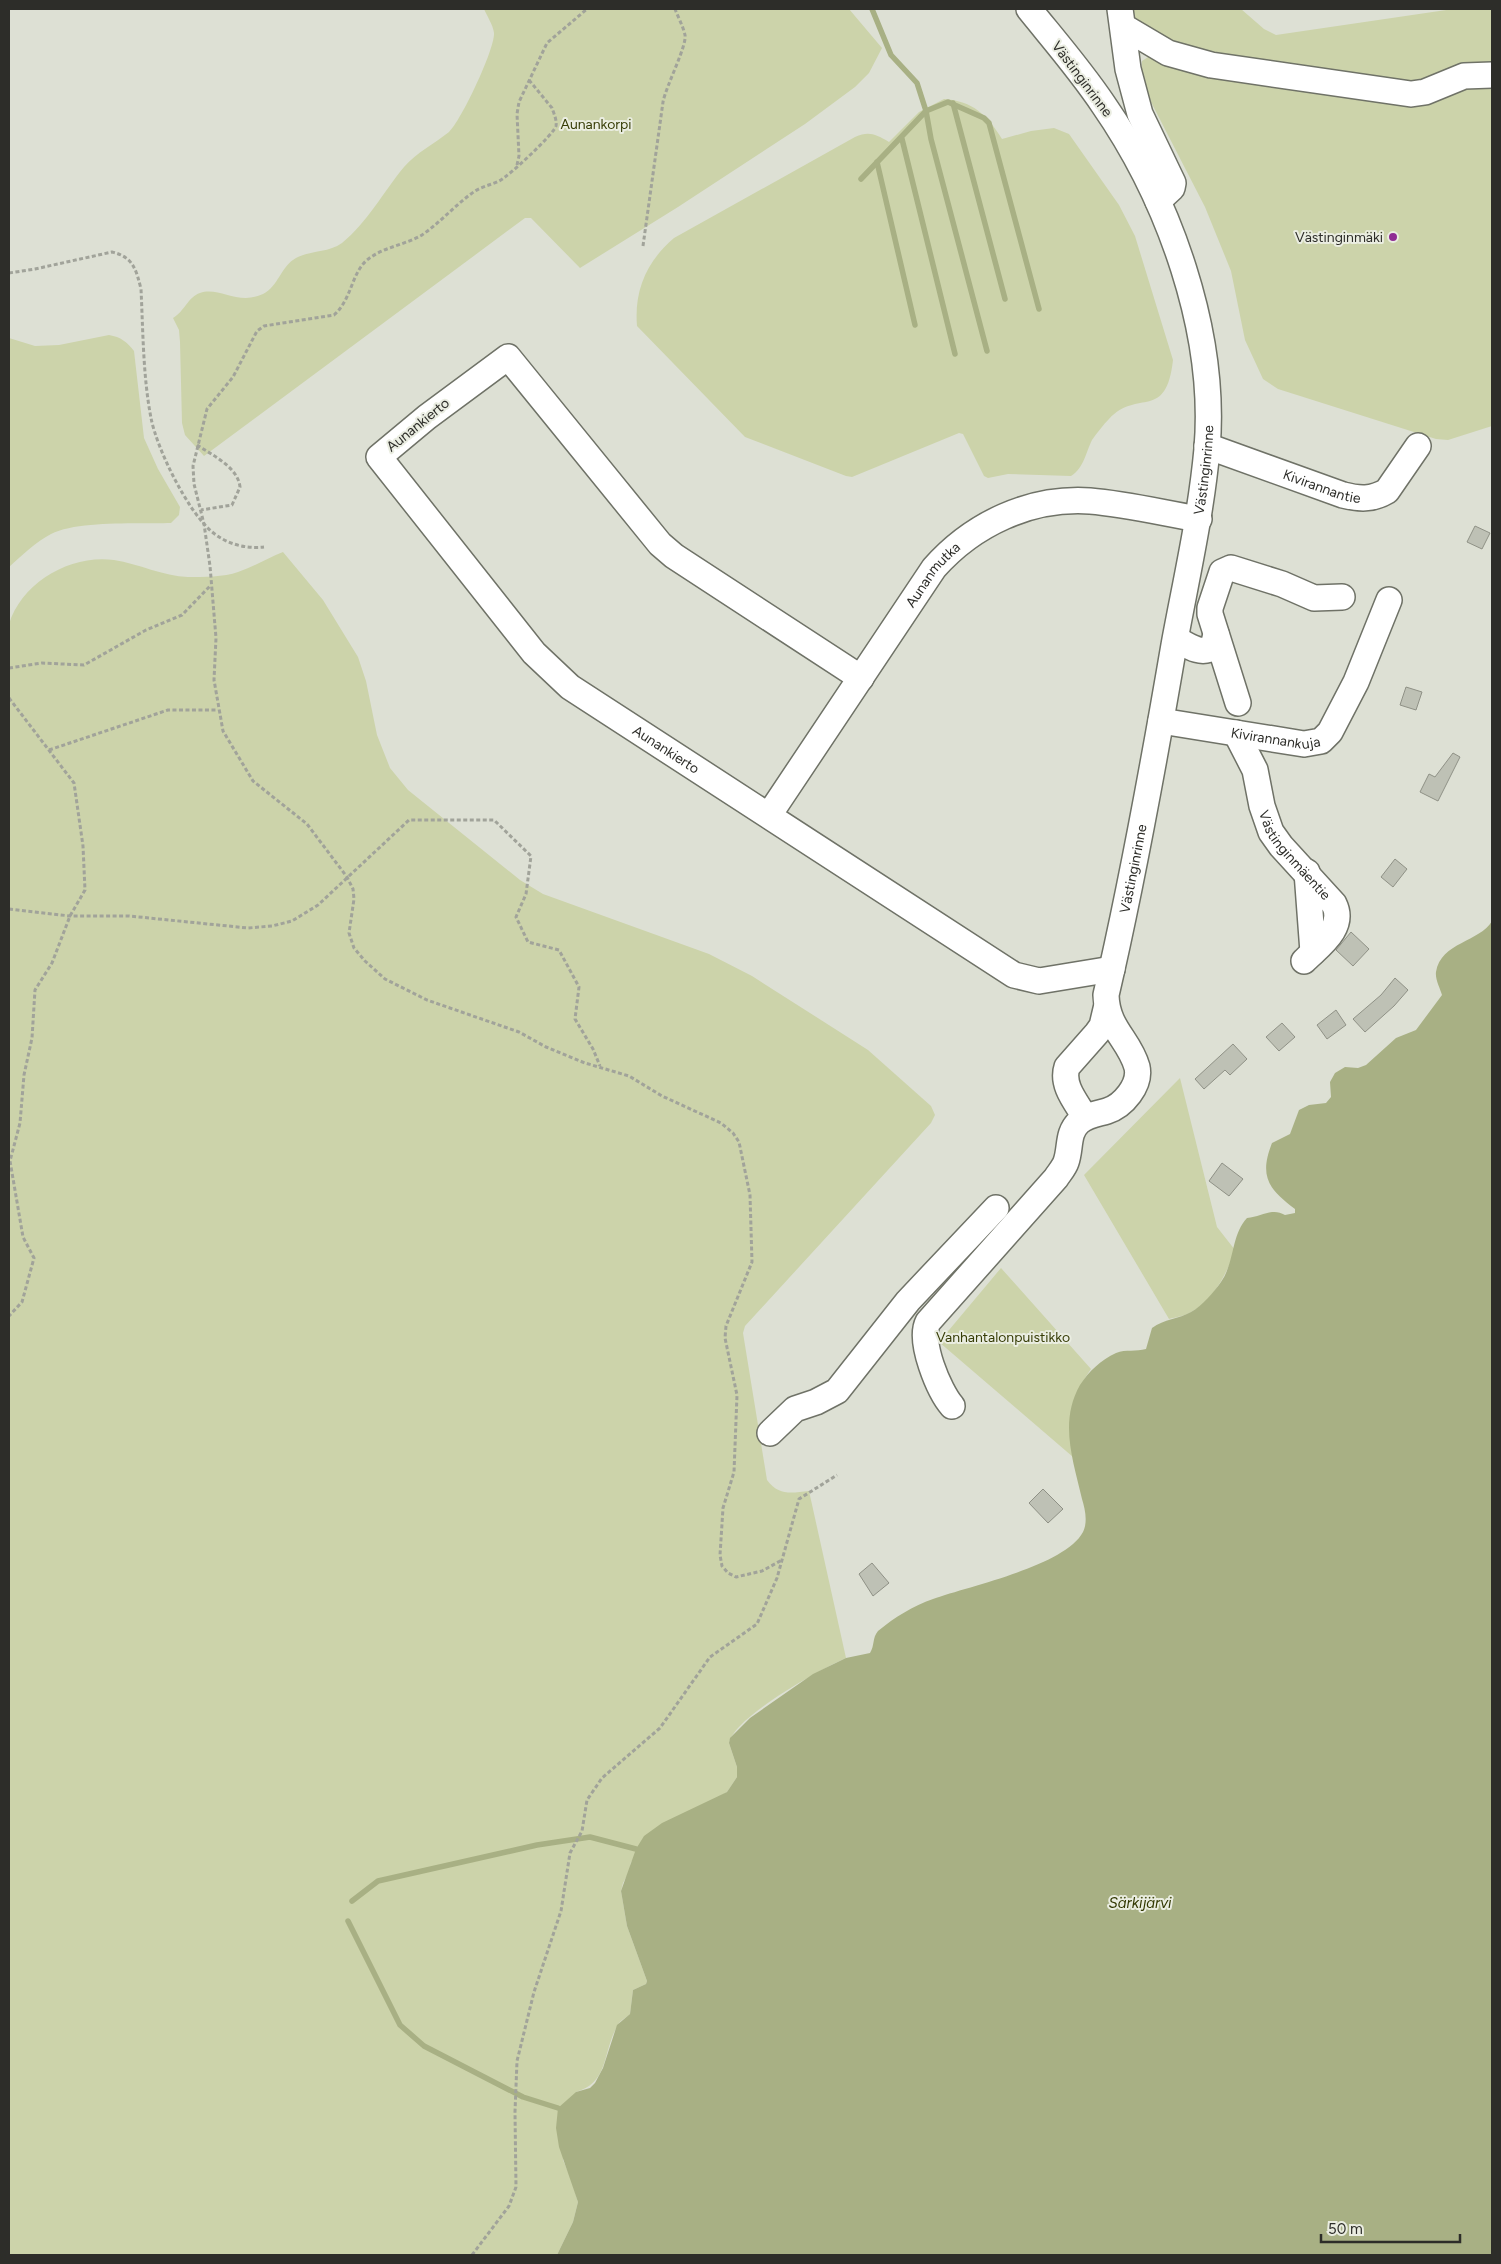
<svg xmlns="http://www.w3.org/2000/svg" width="1501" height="2264" font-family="Figtree,sans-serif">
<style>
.green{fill:#ccd3aa}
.water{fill:#a8b084}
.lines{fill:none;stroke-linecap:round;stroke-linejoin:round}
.stream{stroke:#a8b084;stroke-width:5.5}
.building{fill:#bec1b5;stroke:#8f9186}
.minor-casing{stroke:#6f7267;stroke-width:28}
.path{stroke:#a1a39a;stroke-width:3;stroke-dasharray:4 2.5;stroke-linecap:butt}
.minor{stroke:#fff;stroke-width:25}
.poi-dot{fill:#8f2c93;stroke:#eaede1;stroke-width:2}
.labels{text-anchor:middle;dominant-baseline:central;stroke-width:4;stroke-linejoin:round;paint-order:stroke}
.street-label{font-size:14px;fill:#2d2d29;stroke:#eaede1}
.park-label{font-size:14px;fill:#373d07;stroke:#eaede1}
.poi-label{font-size:14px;fill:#2d2d29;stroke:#eaede1;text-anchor:end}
.water-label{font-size:15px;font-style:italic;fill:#313700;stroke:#eaede1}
</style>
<rect width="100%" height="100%" fill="#dde0d4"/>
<g class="green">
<path d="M484,9H849L882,48L869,73L855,87L805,124L678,207L580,268L531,218H525L204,456L185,435L182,423L180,342L179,330L173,318C184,312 188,297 200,293C219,286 238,306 263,294C278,287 281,266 296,258C311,250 328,253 342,243C367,223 384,191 404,167C417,152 434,144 449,132C461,121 495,49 494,33C493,25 487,16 484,9Z"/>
<path d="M1126,9H1241L1264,29L1276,35L1453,9H1492V71L1423,88L1169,50L1131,18Z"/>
<path d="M1151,55L1413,98L1492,80V426L1448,440L1436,439L1278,389L1263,379L1245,340L1231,271L1205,207L1151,102L1141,72L1142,61Z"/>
<path d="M944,99C973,101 987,115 1002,139L1031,131L1054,128L1069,134L1119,205L1135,236L1173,360C1166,422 1138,388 1109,419C1103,425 1097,433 1092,440C1086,452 1084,468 1071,476L1008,474L988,478L984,476L963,434L959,433L852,477L846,476L745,437L637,326C634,290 647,261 674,238L855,137C869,131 875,134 889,142L919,112Z"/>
<path d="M109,335C121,337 127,342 134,351L144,438L158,469L180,507L179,515L171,523C140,524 78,520 51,534C36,542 22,555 9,567V338L35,346L59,345Z"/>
<path d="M283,552L323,600L358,657L366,681L377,735L390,768L408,790L520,880L543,894L709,954L752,976L868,1050L931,1106L935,1115L931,1123L745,1326L743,1333L767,1480C779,1496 791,1493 809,1491L846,1658C821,1669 735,1716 729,1743L737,1767V1777L727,1792L707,1804L631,1862L629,1872L623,1883L621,1891L627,1926L647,1981L646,1984L633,1990L630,2014C626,2018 620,2020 618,2025C602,2051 610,2082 576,2092L563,2160L571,2179L578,2202L573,2222L557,2255H9V624C22,582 71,554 114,560C139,564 163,576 188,577C203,577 224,577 238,572C253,567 268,558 283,552Z"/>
<path d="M1180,1078L1217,1227L1235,1250C1227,1273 1214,1300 1191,1312C1185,1316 1176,1317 1169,1319L1084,1175Z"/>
<path d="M1001,1268L1091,1369C1072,1395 1066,1426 1073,1457L939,1342Z"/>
</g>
<path class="water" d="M1492,921V2255H557L573,2222L578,2202L559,2147L556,2128L558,2108L576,2092L590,2088L595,2083L603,2068L617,2025L630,2014L633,1990L646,1984L647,1981L627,1926L621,1891L636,1849L644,1836L662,1823L727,1792L737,1777V1767L729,1743L730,1738L750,1718L813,1674L846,1658L870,1653C875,1645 872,1638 878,1631C895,1617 913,1606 933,1599C969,1586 1065,1566 1083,1532C1088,1522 1085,1509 1082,1499C1073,1460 1059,1422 1080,1385C1089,1371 1101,1360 1116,1353C1126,1349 1136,1352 1146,1349L1152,1328C1164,1319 1179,1319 1191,1312C1202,1306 1214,1292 1221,1282C1235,1262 1231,1235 1247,1218C1262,1217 1272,1207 1285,1215L1295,1213V1209C1268,1189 1259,1176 1272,1143L1290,1134L1299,1110L1309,1105L1326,1103L1331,1097L1330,1082L1335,1073L1345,1067L1358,1068L1366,1065L1396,1038L1416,1030L1442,995C1440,988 1435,979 1436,972C1441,942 1480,942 1492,921Z"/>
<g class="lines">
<g class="stream">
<path d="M872,9L891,55L917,83L926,111L931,139L987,351"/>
<path d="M953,103L1005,299"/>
<path d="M902,139L955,354"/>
<path d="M877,162L915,325"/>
<path d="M861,179L926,111L948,102L984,118L989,123L1039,309"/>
<path d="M352,1901L378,1881L537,1845L590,1837L636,1849"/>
<path d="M348,1921L400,2025L424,2046L523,2097L558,2108"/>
</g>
</g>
<g class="building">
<path d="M1475,526L1490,533L1482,549L1467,542Z"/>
<path d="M1406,687L1422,692L1416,710L1400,705Z"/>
<path d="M1453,753L1460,757L1438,801L1420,792L1429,774L1435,777Z"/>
<path d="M1395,859L1407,869L1393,887L1381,877Z"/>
<path d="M1351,932L1369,949L1353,966L1336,950Z"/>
<path d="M1395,978L1408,990L1394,1006L1365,1032L1353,1019L1381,995Z"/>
<path d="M1336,1010L1346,1025L1327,1039L1317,1025Z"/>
<path d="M1282,1023L1295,1037L1279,1051L1266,1037Z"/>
<path d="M1233,1044L1247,1059L1230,1075L1225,1070L1204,1089L1195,1079Z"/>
<path d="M1222,1163L1243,1179L1229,1196L1209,1181Z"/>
<path d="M1043,1489L1063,1509L1048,1523L1029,1503Z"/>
<path d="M872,1563L889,1583L873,1596L859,1574Z"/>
</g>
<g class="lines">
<defs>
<g id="minor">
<path d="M1120,9L1128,69L1140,114L1173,183L1172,188L1158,201"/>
<path d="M1124,27L1168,53L1211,65L1411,94L1425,92L1464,76L1492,75"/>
<path id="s1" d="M1207,446L1343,495C1359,499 1372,500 1387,491L1418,446"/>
<path d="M1176,639C1187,645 1201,656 1213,647L1216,634"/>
<path id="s2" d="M861,678L674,556L660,544L508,357L427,417L379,457L534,653L570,687L1014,975L1039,981L1112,969"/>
<path d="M1238,703L1210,614V608L1222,572L1231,568L1282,584L1314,598L1342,597"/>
<path id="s3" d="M1161,721L1304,744L1321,741L1330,732L1356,682L1389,600"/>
<path id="s4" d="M1236,733L1255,770L1262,806L1271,832L1281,846L1334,904C1346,928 1319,946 1304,961"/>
<path id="s5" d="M769,815L934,568C973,524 1030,497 1090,501C1126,504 1163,513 1199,519"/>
<path d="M1307,872L1313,952"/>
<path d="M1085,1117C1076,1102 1061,1085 1067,1067L1097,1033L1102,1026L1106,1009"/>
<path id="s6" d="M952,1406C939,1391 918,1341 928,1322L1056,1178C1059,1173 1064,1168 1066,1162C1071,1148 1067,1133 1079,1122C1087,1115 1097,1114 1107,1111C1123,1106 1141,1085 1137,1067C1129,1039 1107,1029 1106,995C1133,879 1154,762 1174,645C1186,580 1201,515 1207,449C1217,332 1169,199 1103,104C1081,71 1054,40 1029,9"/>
<path d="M770,1433L795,1409L816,1402L837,1391L908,1301L996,1208"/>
</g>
</defs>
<use href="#minor" class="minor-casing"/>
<g class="path">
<path d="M529,80L552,108C554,114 557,120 556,126C554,134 508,177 499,181C491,185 483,186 475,191C456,204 441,222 422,235C405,245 383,247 367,260C351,274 352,299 334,315L264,326L257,331L233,377L207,409L193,466L194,484L204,524L210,566L216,638L214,680L223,731L253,781L307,824L347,877L353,889L354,899L349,933L354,948L365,961L385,979L427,1000L519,1032L546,1047L585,1063L629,1076L662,1096L721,1123L733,1133L739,1142L750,1195L752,1262L726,1326L725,1338L737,1395L734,1472L723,1508L720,1555L722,1566L728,1573L736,1577L762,1571L782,1560"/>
<path d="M517,165L519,156L517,114L519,102L547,43L587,9"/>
<path d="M643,246L663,102C666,86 687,46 685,35C683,26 678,17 675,9"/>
<path d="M9,273L35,269L112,252C133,257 136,269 141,289C143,330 143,377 151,418C157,449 187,510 211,531C226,544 245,549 264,547"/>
<path d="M197,445C212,455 238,467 240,487L232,505L201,510"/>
<path d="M9,668L42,663L84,665L146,630L182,615L211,585"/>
<path d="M9,698L74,783L83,846L85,890L70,916L52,963L35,990L32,1038L24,1075L20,1123L10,1161L23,1237L34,1258L22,1302L9,1316"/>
<path d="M49,750L168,710H218"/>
<path d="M9,909L70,916H129L248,928L272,926L292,921L318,905L409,820H494L531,856L526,894L516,917L528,942L559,950L579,987L575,1019L593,1049L600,1066"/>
<path d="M472,2255L509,2206L516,2187L515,2112L517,2061L534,1992L561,1911L570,1853L582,1831L587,1800L602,1778L660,1728L710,1657L757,1624L777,1578L799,1499L837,1475"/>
</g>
<use href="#minor" class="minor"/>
</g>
<circle class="poi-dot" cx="1393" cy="237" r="5"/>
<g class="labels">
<g class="street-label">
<text transform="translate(1082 79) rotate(53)">Västinginrinne</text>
<text transform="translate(418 425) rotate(-39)">Aunankierto</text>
<text stroke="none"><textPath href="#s6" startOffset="1046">Västinginrinne</textPath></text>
<text stroke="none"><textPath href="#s1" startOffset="122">Kivirannantie</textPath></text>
<text stroke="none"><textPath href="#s5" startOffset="291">Aunanmutka</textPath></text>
<text stroke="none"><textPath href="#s3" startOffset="116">Kivirannankuja</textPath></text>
<text stroke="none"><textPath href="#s2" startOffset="1060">Aunankierto</textPath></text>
<text stroke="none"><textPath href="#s4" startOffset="138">Västinginmäentie</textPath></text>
<text stroke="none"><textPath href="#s6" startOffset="641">Västinginrinne</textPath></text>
</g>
<g class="park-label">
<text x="596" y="124">Aunankorpi</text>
<text x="1003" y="1337">Vanhantalonpuistikko</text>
</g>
<g class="poi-label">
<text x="1383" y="237">Västinginmäki</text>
</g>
<g class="water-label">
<text x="1140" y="1903">Särkijärvi</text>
</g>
</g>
<rect width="1501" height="2264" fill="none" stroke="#2d2d29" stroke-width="20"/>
<path d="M1321 2234v8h139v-8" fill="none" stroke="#2d2d29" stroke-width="2.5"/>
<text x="1328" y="2234" font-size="15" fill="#2d2d29" stroke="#eaede1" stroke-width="4" paint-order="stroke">50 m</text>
</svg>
